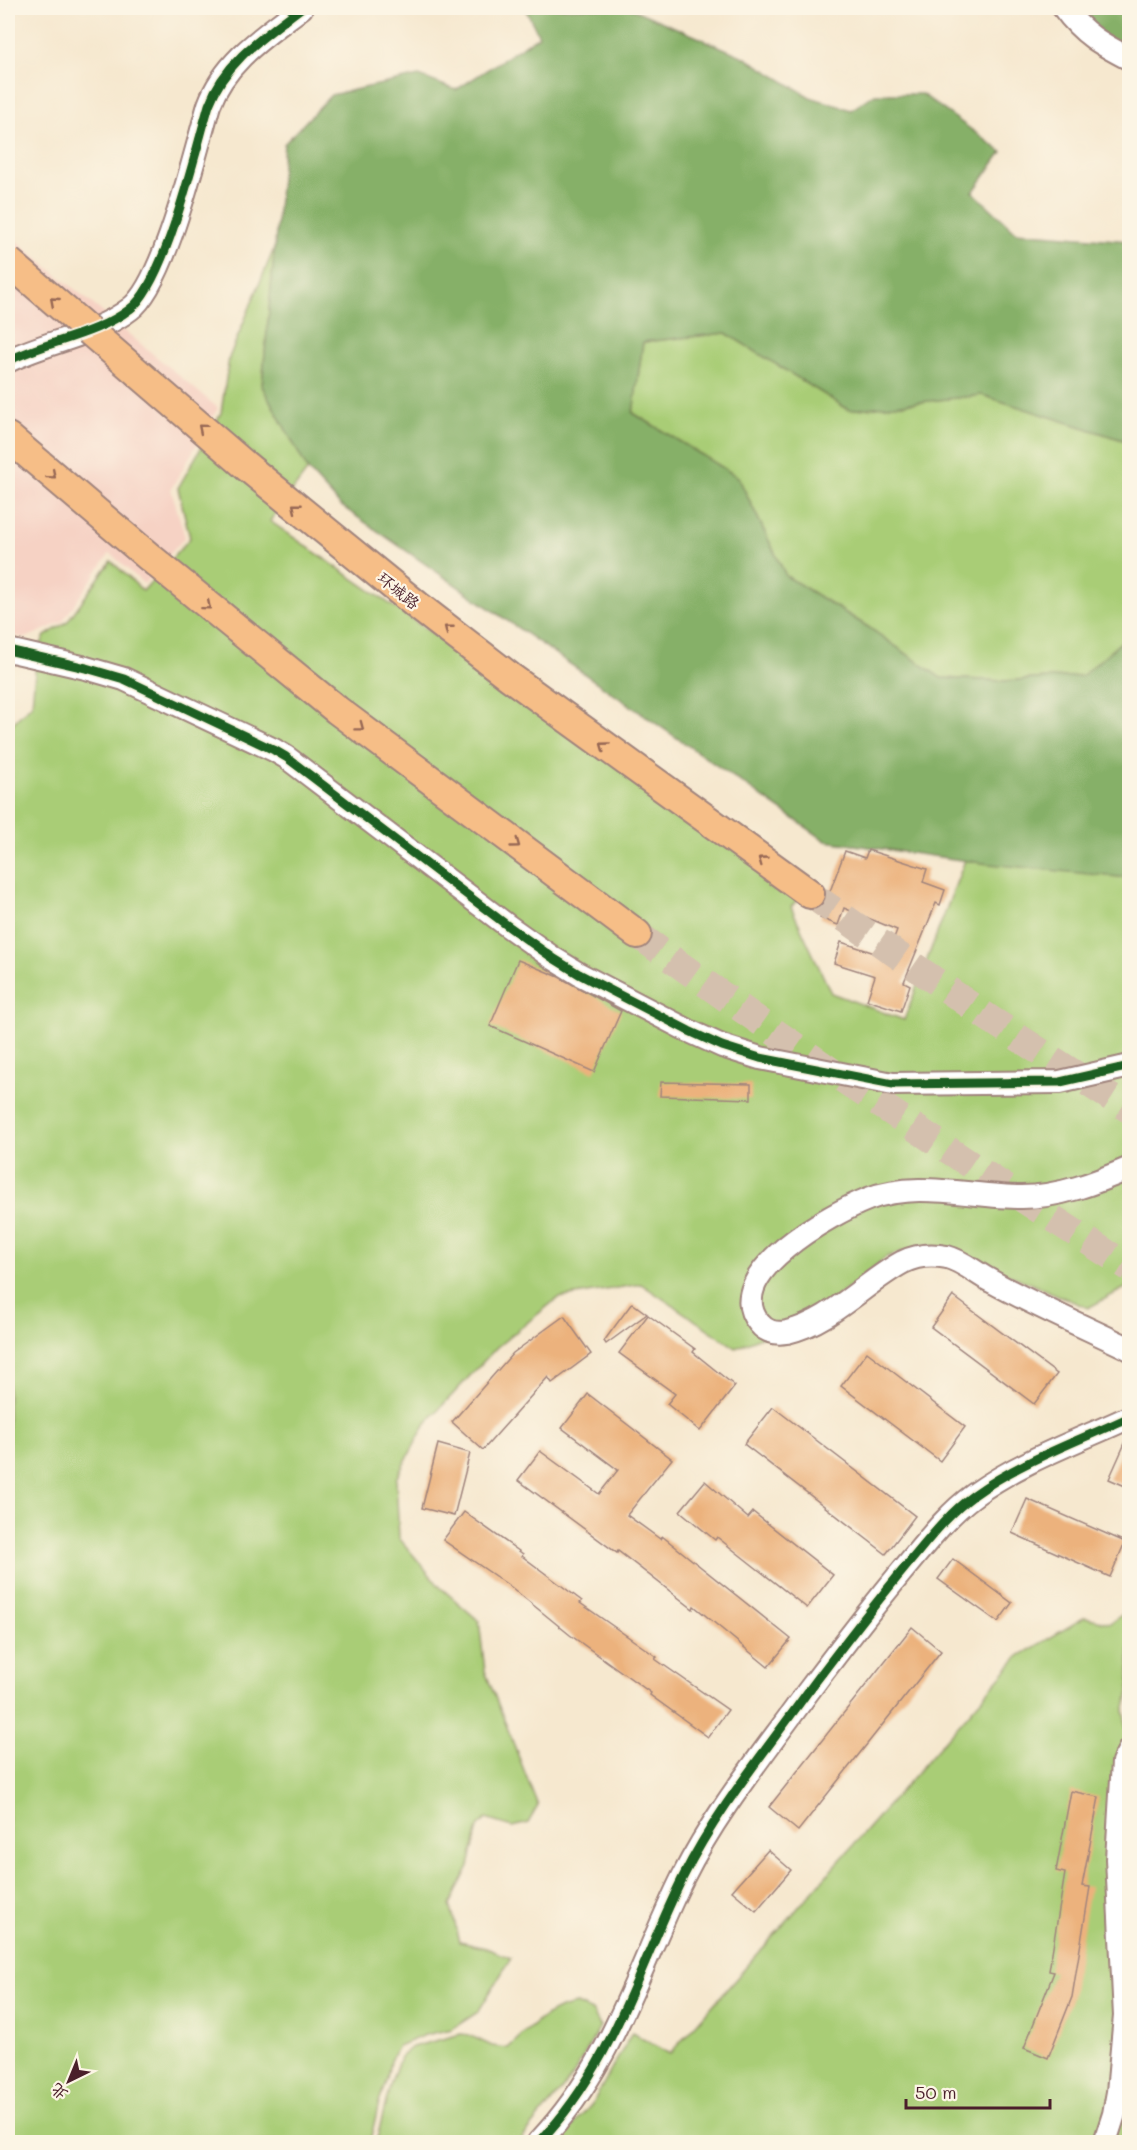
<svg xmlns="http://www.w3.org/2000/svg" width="1137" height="2150" font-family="Mali,'LXGW WenKai TC',sans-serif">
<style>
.built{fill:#f6d2c4}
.green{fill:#a9cd76;stroke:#7a7650;stroke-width:1.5}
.forest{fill:#86b067;stroke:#686849;stroke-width:1.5}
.building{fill:#ecb27d}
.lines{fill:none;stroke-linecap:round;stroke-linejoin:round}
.major-tunnel{stroke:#d4c0ae;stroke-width:28;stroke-dasharray:28 14;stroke-linecap:butt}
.minor-casing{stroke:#a0847d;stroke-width:26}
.major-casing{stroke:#a0847d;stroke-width:32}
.minor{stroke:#fff;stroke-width:22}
.major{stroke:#f6be87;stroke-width:28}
.major-bridge-casing{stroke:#a0847d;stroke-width:32;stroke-linecap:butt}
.major-bridge{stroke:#f6be87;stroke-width:28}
.cycleway-casing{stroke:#fcf5e5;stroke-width:13}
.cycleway{stroke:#1b5e20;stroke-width:9}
.oneway{stroke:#976754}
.labels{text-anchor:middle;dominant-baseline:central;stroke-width:4.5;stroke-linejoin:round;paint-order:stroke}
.street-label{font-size:16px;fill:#4a1f2b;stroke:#fcf5e5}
</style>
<rect width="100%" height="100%" fill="#fcf5e5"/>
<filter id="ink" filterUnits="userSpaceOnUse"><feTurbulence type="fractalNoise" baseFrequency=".0167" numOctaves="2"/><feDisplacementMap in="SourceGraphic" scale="12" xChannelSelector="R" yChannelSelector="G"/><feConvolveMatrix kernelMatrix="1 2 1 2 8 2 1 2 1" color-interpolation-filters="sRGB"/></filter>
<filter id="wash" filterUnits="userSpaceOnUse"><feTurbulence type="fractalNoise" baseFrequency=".008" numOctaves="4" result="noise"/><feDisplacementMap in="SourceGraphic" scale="24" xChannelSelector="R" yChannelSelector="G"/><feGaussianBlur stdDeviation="1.35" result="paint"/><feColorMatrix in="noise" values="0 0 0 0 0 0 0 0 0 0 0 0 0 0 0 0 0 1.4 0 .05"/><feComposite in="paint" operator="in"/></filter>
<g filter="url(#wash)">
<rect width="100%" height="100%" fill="#f6e8cf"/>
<path class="built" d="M8,234L218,408L171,489L185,537L144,584L110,553L62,622L26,638L8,635Z"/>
<g class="green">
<path d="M275,246L262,386L308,470L270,521L805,891L791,907L831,993L904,1020L965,860L1129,878L1130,1018H1128L1130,1020L1129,1286L1088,1308L946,1248L924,1245L886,1257L852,1286L813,1313L736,1348L641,1284L558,1298L497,1347L426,1423L396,1479L399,1538L440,1587L479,1621L485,1671L538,1806L528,1823L512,1827L486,1819L478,1827L469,1866L450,1905L460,1942L486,1948L511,1958L478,2012L452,2029L425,2035L398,2046L390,2061L387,2079L379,2102L370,2142H8V728L32,704L37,652L45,636L67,622L111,561L143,591L190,538L178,488L221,413L229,358Z"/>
<path d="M726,333L849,410L982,395L1129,442V635L1082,676L1003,681L941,678L868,627L786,576L738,477L633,413L643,342Z"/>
<path d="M1129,1610V1694L1124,1711L1126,1732L1130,1735L1129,2142H559L592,2104L632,2033L670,2054L1019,1656L1085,1617L1110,1623Z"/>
<path d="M577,2004L592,2011L600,2026L572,2077L519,2142H376L391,2082L400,2057L412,2047L461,2034L469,2035L492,2046L508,2048C530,2028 547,2008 577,2004Z"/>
</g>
<g class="forest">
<path d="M525,8H630L744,57L810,97L851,110L875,94H922L1002,152L973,192L1016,232L1129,241V442L982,395L849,410L726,333L643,342L633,413L738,477L786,576L868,627L941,678L1003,681L1082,676L1129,635V878L989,864L826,841L340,505L308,470L262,386L284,144L331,95L419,76L456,90L539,36Z"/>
<path d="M1077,8H1129V55L1083,20Z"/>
</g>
<g id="blocks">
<g class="building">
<path d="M868,850L927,869L923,882L945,890L940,905L936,903L904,982L910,985L901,1011L867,1000L875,976L834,963L841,942L887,957L897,930L844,908L838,925L820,918L845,851L865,858Z"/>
<path d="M518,960L559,977L621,1011L594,1072L490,1026Z"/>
<path d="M661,1082L751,1084V1099L660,1096Z"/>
<path d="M953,1296L1057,1374L1034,1404L931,1327Z"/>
<path d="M632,1303L647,1314L606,1344L604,1341Z"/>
<path d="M648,1315L695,1349L693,1352L735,1386L700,1431L667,1404L675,1394L619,1353Z"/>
<path d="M564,1316L591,1354L552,1383L548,1377L483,1450L452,1422L513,1353Z"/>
<path d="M867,1352L965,1427L940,1461L841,1386Z"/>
<path d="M588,1394L672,1459L627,1515L660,1539L662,1536L791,1639L768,1667L694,1606L693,1609L618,1551L617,1553L518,1480L540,1451L599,1494L618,1470L562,1428Z"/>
<path d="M773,1407L915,1516L886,1554L744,1444Z"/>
<path d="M1130,1432V1488L1109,1479Z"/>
<path d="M438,1444L470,1453L454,1516L422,1508Z"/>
<path d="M705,1481L748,1518L753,1512L833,1575L807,1608L717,1537L715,1540L680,1511Z"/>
<path d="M1027,1499L1125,1542L1110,1577L1012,1533Z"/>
<path d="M464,1512L523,1554L522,1556L582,1601L580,1603L657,1657L655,1659L728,1710L708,1737L650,1695L651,1693L570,1635L511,1587L443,1540Z"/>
<path d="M953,1559L1012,1603L998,1622L938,1579Z"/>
<path d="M912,1627L941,1651L798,1831L769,1807Z"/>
<path d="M1071,1791L1099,1797L1082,1886L1090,1887L1072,1997L1048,2058L1024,2048L1054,1972L1049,1971L1065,1873L1056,1871Z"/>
<path d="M768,1850L791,1870L756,1911L732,1891Z"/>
</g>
</g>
</g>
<g filter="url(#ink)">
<use href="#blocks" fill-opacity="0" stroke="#a0847d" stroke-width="1.5"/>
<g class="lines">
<g class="major-tunnel">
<path d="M810,894L990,1019L1130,1110"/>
<path d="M637,934C798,1051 962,1161 1130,1268"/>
</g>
<defs>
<g id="minor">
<path d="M1064,8C1083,34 1101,44 1130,59"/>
<path d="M8,361C47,341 95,336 130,309C165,284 196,149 209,105C225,61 266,35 301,8"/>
<path d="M8,650L86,668L124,679L274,750L286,757L508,926L553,958L579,974L689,1031L722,1046L760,1058L893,1084L1060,1082L1130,1066"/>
<path d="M1130,1168C1095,1183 1059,1197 1021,1197C970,1197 917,1180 868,1199C832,1213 719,1275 759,1323C766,1332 775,1334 787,1332C831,1322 864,1283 903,1262C917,1255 931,1254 947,1257C963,1261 977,1274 991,1281C1036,1306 1083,1326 1130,1349"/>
<path d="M539,2142C613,2065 637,1970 683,1877C716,1811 764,1753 807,1693C840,1649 873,1606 908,1564C929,1539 948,1514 974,1495C1021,1461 1078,1441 1130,1417"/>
<path d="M1105,2142L1114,2114L1118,2092L1125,2016L1117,1859L1123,1762L1130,1749"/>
</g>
<g id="major">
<path d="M8,437L148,556L337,710L637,934"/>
<path d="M246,466L418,606L510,677L810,894"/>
</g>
</defs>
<use href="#minor" class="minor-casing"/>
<use href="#major" class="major-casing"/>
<use href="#minor" class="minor"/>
<use href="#major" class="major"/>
<defs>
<path id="major-bridge" d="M8,261L246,466"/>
</defs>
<use href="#major-bridge" class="major-bridge-casing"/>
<use href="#major-bridge" class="major-bridge"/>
<defs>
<g id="cycleway">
<path d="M8,361C47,341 95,336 130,309C165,284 196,149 209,105C225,61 266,35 301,8"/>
<path d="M8,650L86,668L124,679L274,750L286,757L508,926L553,958L579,974L689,1031L722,1046L760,1058L893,1084L1060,1082L1130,1066"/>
<path d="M539,2142C613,2065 637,1970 683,1877C716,1811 764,1753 807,1693C840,1649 873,1606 908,1564C929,1539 948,1514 974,1495C1021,1461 1078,1441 1130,1417"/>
</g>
</defs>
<use href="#cycleway" class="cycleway-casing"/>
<use href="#cycleway" class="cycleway"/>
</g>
<defs><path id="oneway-chevron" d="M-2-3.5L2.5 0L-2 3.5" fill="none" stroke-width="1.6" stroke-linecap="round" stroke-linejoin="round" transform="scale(1.5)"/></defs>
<g class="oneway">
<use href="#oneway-chevron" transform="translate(54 301) rotate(-139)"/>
<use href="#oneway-chevron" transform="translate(202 428) rotate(-140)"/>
<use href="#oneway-chevron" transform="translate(52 475) rotate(40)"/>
<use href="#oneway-chevron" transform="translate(296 507) rotate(-141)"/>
<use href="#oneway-chevron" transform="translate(207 606) rotate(40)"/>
<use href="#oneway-chevron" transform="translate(448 629) rotate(-142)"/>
<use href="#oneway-chevron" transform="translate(360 727) rotate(37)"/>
<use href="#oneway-chevron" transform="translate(604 746) rotate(-144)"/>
<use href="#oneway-chevron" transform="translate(516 844) rotate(36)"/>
<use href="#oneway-chevron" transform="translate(762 860) rotate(-144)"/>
</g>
</g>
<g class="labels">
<g class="street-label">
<text transform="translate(399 590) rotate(39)">环城路</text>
</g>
</g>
<rect width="1137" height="2150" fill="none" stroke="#fcf5e5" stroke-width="30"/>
<g transform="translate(69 2081) rotate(223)" stroke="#fcf5e5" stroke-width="4.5" paint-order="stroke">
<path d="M0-4.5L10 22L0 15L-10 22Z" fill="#4a1f2b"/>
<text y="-9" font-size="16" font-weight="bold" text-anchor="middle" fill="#4a1f2b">北</text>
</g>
<path d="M906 2099v9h144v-9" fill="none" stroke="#4a1f2b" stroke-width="3"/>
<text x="915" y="2099" font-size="18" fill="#4a1f2b" stroke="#fcf5e5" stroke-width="4.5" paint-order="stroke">50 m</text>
</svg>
